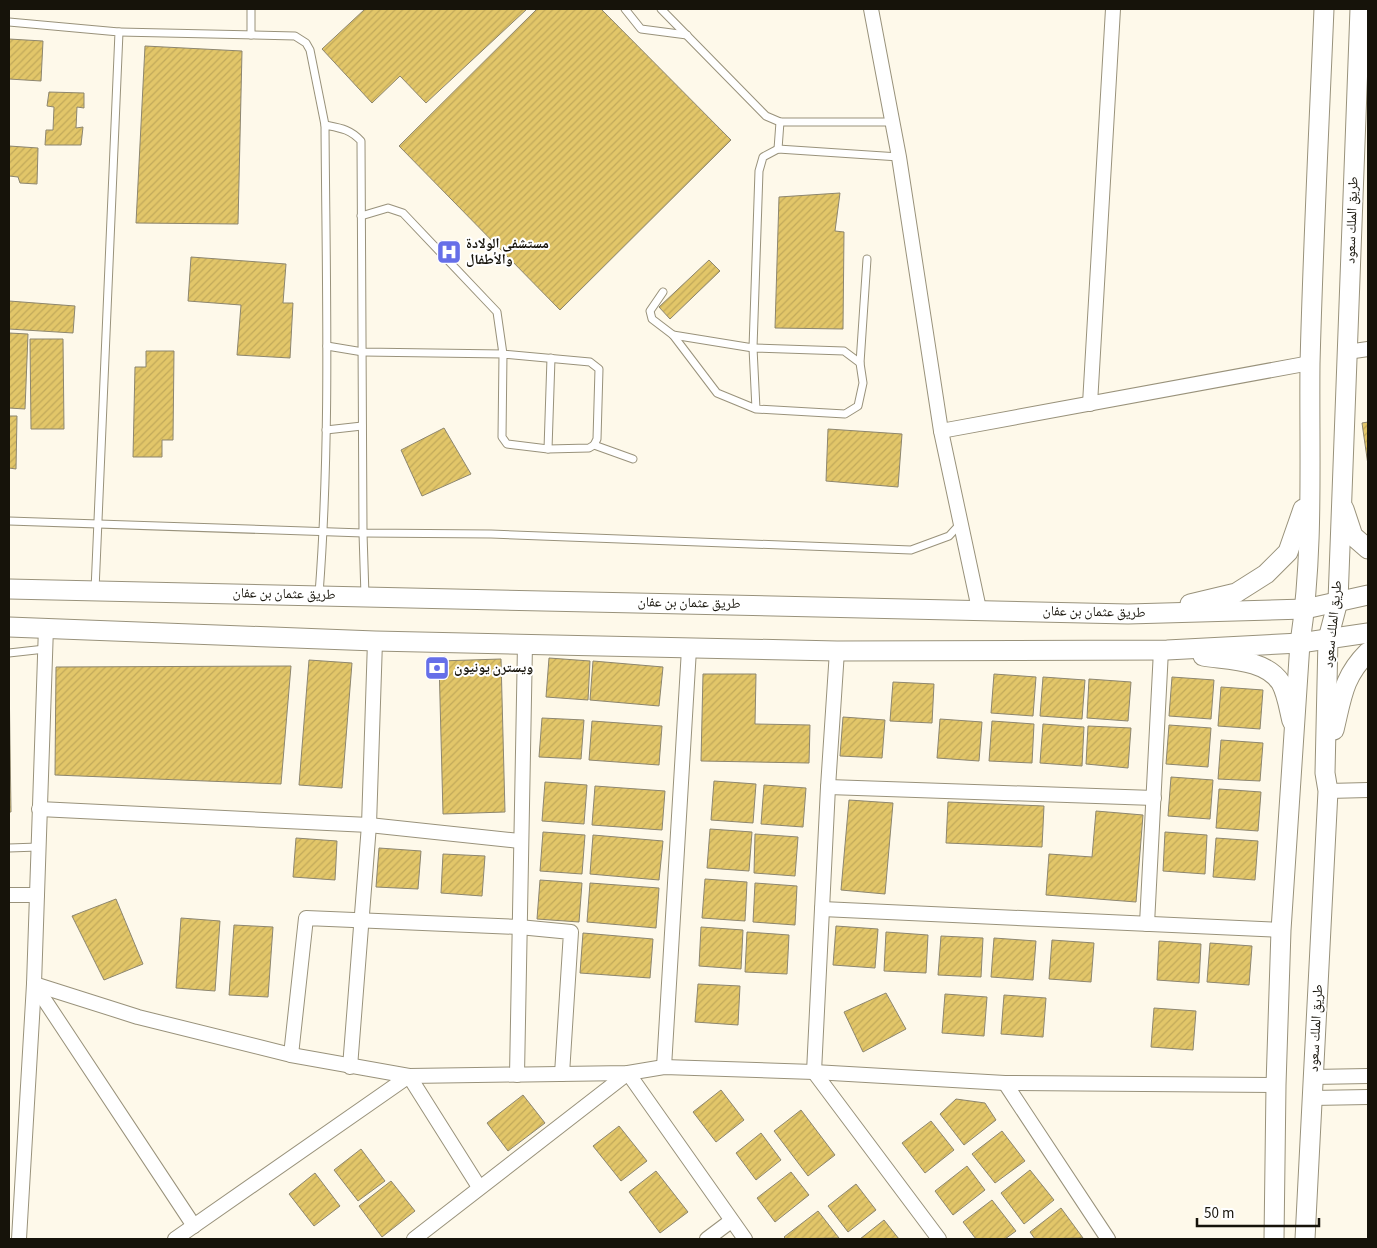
<svg xmlns="http://www.w3.org/2000/svg" width="1377" height="1248" font-family="'Source Sans 3','Noto Naskh Arabic',sans-serif">
<style>
.building{fill:url(#building-hatch);stroke:#8d866f}
.lines{fill:none;stroke-linecap:round;stroke-linejoin:round}
.lane-casing{stroke:#99927b;stroke-width:9}
.street-casing{stroke:#99927b;stroke-width:16}
.secondary-casing{stroke:#99927b;stroke-width:21}
.lane{stroke:#fff;stroke-width:7}
.street{stroke:#fff;stroke-width:14}
.secondary{stroke:#fff;stroke-width:19}
.labels{text-anchor:middle;dominant-baseline:central;stroke-width:4;stroke-linejoin:round;paint-order:stroke}
.street-label{font-size:14px;fill:#16130a;stroke:#fff}
.poi-label{font-size:14px;font-weight:bold;fill:#16130a;stroke:#fff;text-anchor:start}
</style>
<defs>
<pattern id="building-hatch" width="6" height="6" patternUnits="userSpaceOnUse" patternTransform="scale(1.25)"><rect width="6" height="6" fill="#e2c669"/><path d="M-1 1l2-2M0 6l6-6M5 7l2-2" fill="none" stroke="#c1a95a"/></pattern>
</defs>
<rect width="100%" height="100%" fill="#fef9ea"/>
<g class="building">
<path d="M365,9H527L426,103L400,76L372,103L322,49Z"/>
<path d="M537,9H601L731,140L560,310L399,146Z"/>
<path d="M9,39L43,41L41,81L9,79Z"/>
<path d="M145,46L242,51L238,224L136,223Z"/>
<path d="M49,92L84,93V108L77,107L76,128L83,127L81,145H45L46,130H53L54,107L47,106Z"/>
<path d="M9,146L38,148L37,184L20,183L18,177L9,176Z"/>
<path d="M840,193L835,231L844,232L843,329L775,328L779,197Z"/>
<path d="M191,257L286,264L283,303H293L290,358L237,355L241,305L188,301Z"/>
<path d="M709,260L720,271L670,319L659,307Z"/>
<path d="M9,301L75,306L73,333L9,329Z"/>
<path d="M9,333L28,334L25,409L9,408Z"/>
<path d="M30,339H63L64,429H31Z"/>
<path d="M146,351H174L173,440H162V457H133L135,367H146Z"/>
<path d="M9,416H17L16,469L9,468Z"/>
<path d="M1368,422V465L1362,423Z"/>
<path d="M444,428L471,474L422,496L401,450Z"/>
<path d="M828,429L902,434L898,487L826,481Z"/>
<path d="M549,658L590,661L588,700L546,697Z"/>
<path d="M501,659L505,812L443,814L439,661Z"/>
<path d="M309,660L352,663L342,788L299,785Z"/>
<path d="M593,661L663,667L659,706L590,700Z"/>
<path d="M291,666L281,784L55,775L56,667Z"/>
<path d="M9,674L11,812H9Z"/>
<path d="M703,674H756L755,724L810,725L809,763L701,761Z"/>
<path d="M994,674L1036,677L1033,716L991,713Z"/>
<path d="M1043,677L1085,680L1082,719L1040,716Z"/>
<path d="M1172,677L1214,680L1211,719L1169,716Z"/>
<path d="M1089,679L1131,682L1128,721L1087,718Z"/>
<path d="M893,682L934,684L932,723L890,721Z"/>
<path d="M1221,687L1263,690L1260,729L1218,726Z"/>
<path d="M843,717L885,720L882,758L840,756Z"/>
<path d="M542,718L584,720L581,759L539,757Z"/>
<path d="M940,719L982,722L979,761L937,758Z"/>
<path d="M592,721L662,726L659,765L589,760Z"/>
<path d="M992,721L1034,724L1032,763L989,761Z"/>
<path d="M1043,724L1084,727L1082,766L1040,763Z"/>
<path d="M1169,725L1211,728L1208,767L1166,764Z"/>
<path d="M1088,726L1131,728L1128,768L1086,764Z"/>
<path d="M1221,740L1263,743L1260,781L1218,779Z"/>
<path d="M1171,777L1213,780L1210,819L1168,816Z"/>
<path d="M714,781L756,784L753,823L711,820Z"/>
<path d="M545,782L587,785L584,824L542,821Z"/>
<path d="M764,785L806,788L803,827L761,824Z"/>
<path d="M595,786L665,791L662,830L592,825Z"/>
<path d="M1219,789L1261,792L1258,831L1216,828Z"/>
<path d="M849,800L893,803L885,894L841,890Z"/>
<path d="M948,802L1044,806L1042,847L946,843Z"/>
<path d="M1096,811L1143,815L1136,902L1046,895L1049,854L1092,857Z"/>
<path d="M710,829L752,832L749,871L707,868Z"/>
<path d="M543,832L585,835L582,874L540,871Z"/>
<path d="M1165,832L1207,835L1205,874L1163,871Z"/>
<path d="M755,834L798,837L795,876L754,873Z"/>
<path d="M593,835L663,841L659,880L590,874Z"/>
<path d="M296,838L337,841L335,880L293,877Z"/>
<path d="M1216,838L1258,841L1255,880L1213,877Z"/>
<path d="M379,848L421,851L418,889L376,887Z"/>
<path d="M443,854L485,856L482,896L441,893Z"/>
<path d="M705,879L747,882L745,921L702,918Z"/>
<path d="M540,880L582,883L579,922L537,919Z"/>
<path d="M590,883L659,888L656,928L587,922Z"/>
<path d="M755,883L797,886L795,925L753,922Z"/>
<path d="M116,899L143,964L104,980L72,916Z"/>
<path d="M181,918L220,921L215,991L176,988Z"/>
<path d="M234,925L273,927L268,997L229,995Z"/>
<path d="M836,926L878,929L875,968L833,965Z"/>
<path d="M701,927L743,930L741,969L699,966Z"/>
<path d="M747,932L789,935L787,974L745,972Z"/>
<path d="M886,932L928,935L926,973L884,971Z"/>
<path d="M583,933L653,939L650,978L580,973Z"/>
<path d="M941,936L983,938L981,977L938,975Z"/>
<path d="M994,938L1036,941L1033,980L991,977Z"/>
<path d="M1052,940L1094,943L1091,982L1049,979Z"/>
<path d="M1159,941L1201,944L1199,983L1157,980Z"/>
<path d="M1210,943L1252,946L1249,985L1207,982Z"/>
<path d="M698,984L740,986L738,1025L695,1022Z"/>
<path d="M886,993L906,1029L863,1052L844,1012Z"/>
<path d="M945,994L987,997L984,1036L942,1033Z"/>
<path d="M1004,995L1046,998L1043,1037L1001,1034Z"/>
<path d="M1154,1008L1196,1011L1193,1050L1151,1047Z"/>
<path d="M721,1090L744,1120L716,1142L693,1112Z"/>
<path d="M523,1095L545,1123L508,1151L487,1123Z"/>
<path d="M956,1099L985,1103L996,1120L964,1145L940,1114Z"/>
<path d="M801,1110L835,1155L808,1176L774,1131Z"/>
<path d="M931,1121L954,1150L925,1173L902,1143Z"/>
<path d="M619,1126L647,1161L621,1181L593,1146Z"/>
<path d="M1002,1131L1025,1161L995,1183L972,1154Z"/>
<path d="M761,1133L781,1160L756,1180L736,1153Z"/>
<path d="M361,1149L385,1181L358,1201L334,1170Z"/>
<path d="M967,1166L985,1190L953,1215L935,1191Z"/>
<path d="M1030,1170L1054,1200L1024,1224L1001,1193Z"/>
<path d="M656,1171L688,1212L660,1233L629,1192Z"/>
<path d="M791,1172L809,1195L775,1222L757,1198Z"/>
<path d="M315,1173L340,1206L314,1226L289,1194Z"/>
<path d="M391,1181L415,1211L382,1237L359,1206Z"/>
<path d="M856,1184L876,1210L848,1232L828,1206Z"/>
<path d="M992,1200L1016,1231L1005,1239H976L963,1222Z"/>
<path d="M1061,1208L1083,1238L1035,1239L1030,1232Z"/>
<path d="M818,1211L839,1238L786,1239L784,1237Z"/>
<path d="M884,1220L899,1239H860Z"/>
</g>
<g class="lines">
<defs>
<g id="lane">
<path d="M625,9L641,29L687,35"/>
<path d="M661,9L766,116L780,122H892"/>
<path d="M9,22L119,32L95,590"/>
<path d="M119,32L295,36L306,43L310,50L325,125"/>
<path d="M251,35V9"/>
<path d="M778,149L780,122"/>
<path d="M663,292L650,311L652,319L673,335L717,393L756,409L845,414L858,406L863,383L860,363L844,351L753,348L756,409"/>
<path d="M673,335L753,348L759,171L763,157L778,149L899,157"/>
<path d="M327,346L363,352L503,354L590,362L599,369L597,439L594,445L589,448L548,449L507,444L502,437L503,354L497,312L403,213L388,208L361,216"/>
<path d="M860,363L867,259"/>
<path d="M326,430L362,426"/>
<path d="M594,445L633,459"/>
<path d="M548,449L551,358"/>
<path d="M9,521L363,533L491,534L911,550L949,536L960,524"/>
<path d="M319,594C331,438 326,281 325,125C340,128 350,129 361,141L363,533L365,596"/>
<path d="M9,653L45,649"/>
<path d="M9,848L38,847"/>
</g>
<g id="street">
<path d="M871,9L899,157L941,431L979,609"/>
<path d="M1347,352L1368,349"/>
<path d="M1090,404L1113,9"/>
<path d="M941,431L1310,363"/>
<path d="M837,651L828,787L814,1072L939,1239"/>
<path d="M828,787L1154,798"/>
<path d="M1328,791L1368,790"/>
<path d="M39,809L369,825L520,841"/>
<path d="M9,895H37L34,984L138,1017L291,1055L409,1076L628,1073L664,1067L814,1072L1005,1083L1276,1085"/>
<path d="M37,895L46,627"/>
<path d="M822,909L1281,930"/>
<path d="M1147,924L1161,650"/>
<path d="M34,984L194,1226"/>
<path d="M291,1055L306,918L519,927L571,932L562,1074"/>
<path d="M350,1067L369,825L375,641"/>
<path d="M664,1067L689,649"/>
<path d="M517,1075L525,644"/>
<path d="M1313,1077L1368,1076"/>
<path d="M1005,1083L1108,1239"/>
<path d="M1312,1098L1368,1097"/>
<path d="M19,1239L34,984"/>
<path d="M175,1239L409,1076L479,1187"/>
<path d="M414,1239L628,1073L745,1239"/>
<path d="M707,1239L731,1221"/>
</g>
<g id="secondary">
<path d="M1344,509L1353,536L1368,549"/>
<path d="M9,589L1128,614L1305,609L1368,595"/>
<path d="M1190,604L1236,593L1266,574L1288,552L1303,509"/>
<path d="M9,627L375,641L837,651L1167,650L1300,643L1368,633"/>
<path d="M1203,656C1228,660 1266,659 1281,683C1287,694 1289,709 1292,721"/>
<path d="M1334,730C1342,697 1343,677 1368,652"/>
<path d="M1274,1239L1276,1085L1281,930L1300,643C1314,551 1309,457 1310,364C1313,245 1319,127 1324,9"/>
<path d="M1305,1239L1328,791L1325,773L1328,639L1338,601L1360,9"/>
</g>
</defs>
<use href="#lane" class="lane-casing"/>
<use href="#street" class="street-casing"/>
<use href="#secondary" class="secondary-casing"/>
<use href="#lane" class="lane"/>
<use href="#street" class="street"/>
<use href="#secondary" class="secondary"/>
</g>
<defs>
<symbol id="hospital-square" viewBox="-11 -11 22 22"><rect x="-9" y="-9" width="18" height="18" rx="4" fill="#666fe8" stroke="#fff"/><path d="M-5-5h3v3.5h4V-5h3V5h-3V1.5h-4V5h-3Z" fill="#fff"/></symbol>
<symbol id="bank-square" viewBox="-11 -11 22 22"><rect x="-9" y="-9" width="18" height="18" rx="4" fill="#666fe8" stroke="#fff"/><path d="M-6-4H6V4H-6ZM0-2.3a2.3 2.3 0 1 0 0 4.6a2.3 2.3 0 1 0 0-4.6Z" fill="#fff"/></symbol>
</defs>
<g fill-rule="evenodd">
<use href="#hospital-square" x="435" y="238" width="28" height="28"/>
<use href="#bank-square" x="423" y="654" width="28" height="28"/>
</g>
<g class="labels">
<g class="street-label">
<text transform="translate(1352 220) rotate(-88)">طريق الملك سعود</text>
<text transform="translate(284 594) rotate(1)">طريق عثمان بن عفان</text>
<text transform="translate(689 603) rotate(1)">طريق عثمان بن عفان</text>
<text transform="translate(1094 612) rotate(1)">طريق عثمان بن عفان</text>
<text transform="translate(1333 624) rotate(-84)">طريق الملك سعود</text>
<text transform="translate(1316 1028) rotate(-87)">طريق الملك سعود</text>
</g>
<g class="poi-label">
<text x="466" y="244">مستشفى الولادة<tspan x="466" dy="16">والأطفال</tspan></text>
<text x="454" y="668">ويسترن يونيون</text>
</g>
</g>
<rect width="1377" height="1248" fill="none" stroke="#16130a" stroke-width="20"/>
<path d="M1197 1218v8h122v-8" fill="none" stroke="#16130a" stroke-width="2.5"/>
<text x="1204" y="1218" font-size="15" fill="#16130a" stroke="#ffffff" stroke-width="4" paint-order="stroke">50 m</text>
</svg>
